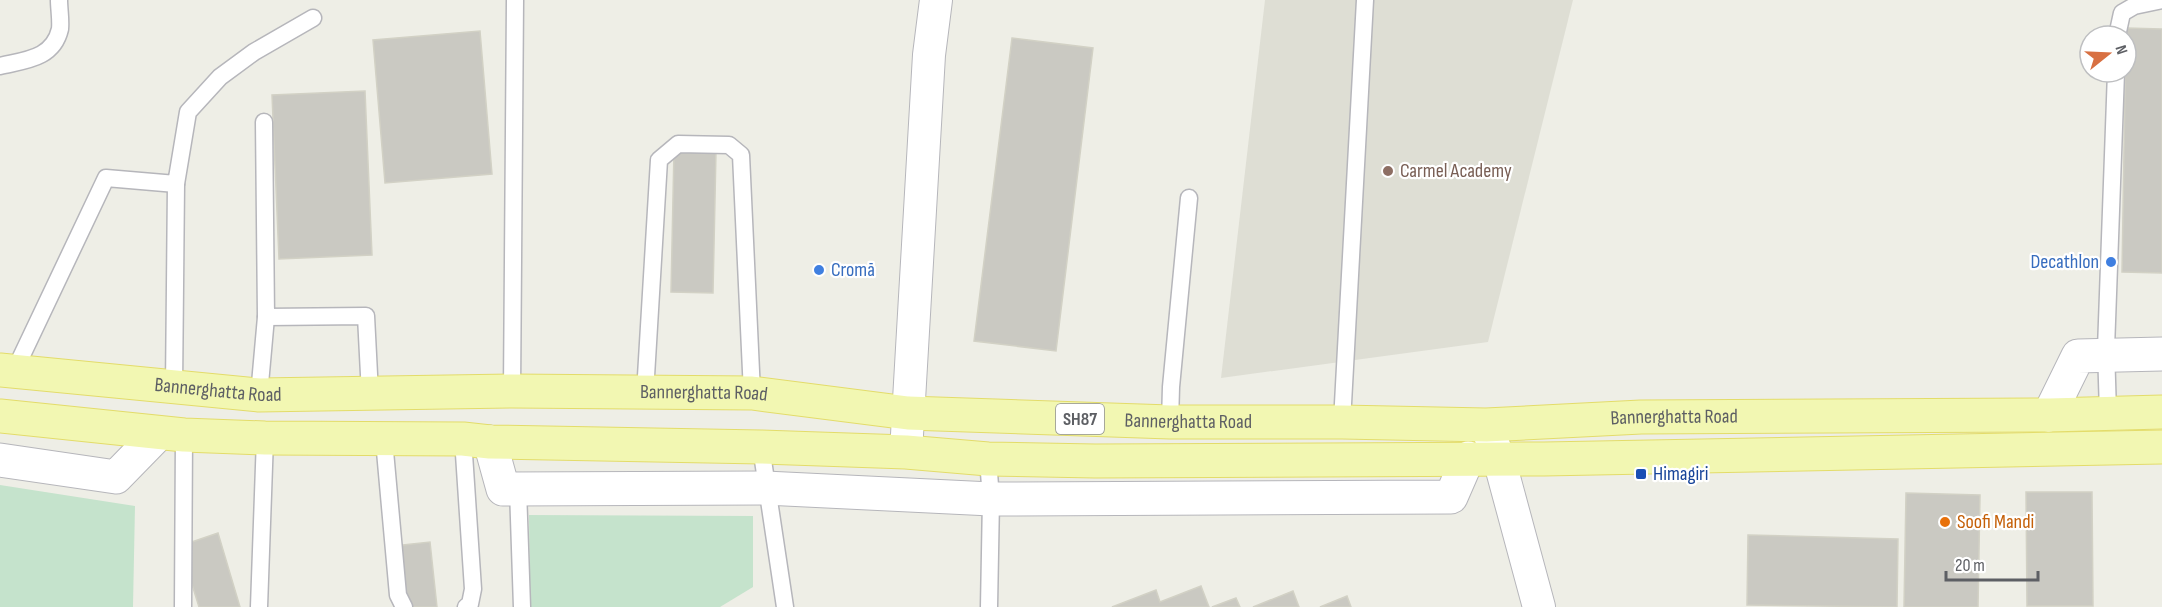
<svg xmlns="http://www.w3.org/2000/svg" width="2162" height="607" font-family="'Sofia Sans Condensed',sans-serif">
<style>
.education{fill:#deded4}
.green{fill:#c5e3cc}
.building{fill:#cac9c2;stroke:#d2d1c5;stroke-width:1.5}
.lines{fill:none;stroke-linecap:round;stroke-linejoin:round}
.service-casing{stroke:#b6b6bb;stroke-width:19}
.minor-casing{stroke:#b6b6bb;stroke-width:34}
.tertiary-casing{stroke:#b6b6bb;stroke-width:35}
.primary-casing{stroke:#e3dc6a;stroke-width:35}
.service{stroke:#fff;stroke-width:16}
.minor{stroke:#fff;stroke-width:32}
.tertiary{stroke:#fff;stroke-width:33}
.primary{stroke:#f2f7b2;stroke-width:33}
.education-dot{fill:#8d6e63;stroke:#fff;stroke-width:2}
.shop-dot{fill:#3f7fe0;stroke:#fff;stroke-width:2}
.transit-dot{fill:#1a4fb4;stroke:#fff;stroke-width:2}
.food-dot{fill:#e8710a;stroke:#fff;stroke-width:2}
.labels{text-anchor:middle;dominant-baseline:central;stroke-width:4.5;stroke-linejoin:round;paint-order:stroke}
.shield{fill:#fff;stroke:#8e8f92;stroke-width:1.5}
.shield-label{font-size:18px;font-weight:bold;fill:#5d5f64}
.education-label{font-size:20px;fill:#785e54;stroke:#fff;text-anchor:start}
.shop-label{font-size:20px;fill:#366cbe;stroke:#fff;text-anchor:end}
.street-label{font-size:20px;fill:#5d5f64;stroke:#fff}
.transit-label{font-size:20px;fill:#164399;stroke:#fff;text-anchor:start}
.food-label{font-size:20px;fill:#c56008;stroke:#fff;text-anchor:start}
</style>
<rect width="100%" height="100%" fill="#eeeee6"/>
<path class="education" d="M1265,0H1573L1488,342L1221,378Z"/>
<g class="green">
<path d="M0,485L135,506L133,607H0Z"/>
<path d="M529,515L753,516V587L720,607H530Z"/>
</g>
<g class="building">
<path d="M2126,28L2162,29V273L2122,272Z"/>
<path d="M480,31L492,174L385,183L373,40Z"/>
<path d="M1012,38L1093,48L1056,351L974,341Z"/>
<path d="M365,91L372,255L279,259L272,95Z"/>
<path d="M674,150L716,151L713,293L671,292Z"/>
<path d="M2026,492H2092L2093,606H2027Z"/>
<path d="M1906,493L1980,495L1978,607H1904Z"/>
<path d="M218,533L240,607H199L180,546Z"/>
<path d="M1748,535L1898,539L1897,607L1747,605Z"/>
<path d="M430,542L437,607H401L394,546Z"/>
<path d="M1201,586L1209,607H1112L1156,590L1160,602Z"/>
<path d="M1293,591L1299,607H1253Z"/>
<path d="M1347,596L1351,607H1320Z"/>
<path d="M1236,598L1240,607H1212Z"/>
</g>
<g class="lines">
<defs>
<g id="service">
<path d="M2117,36L2122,13L2134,6L2162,0"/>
<path d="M0,66C25,60 53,59 60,29C61,20 59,9 59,0"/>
<path d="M264,122L266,317L366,316L370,394"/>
<path d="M14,372L106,178L176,184L188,112L220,77L254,52L313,18"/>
<path d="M174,387L176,184"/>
<path d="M512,391L515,0"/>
<path d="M645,393L659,160L678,144L729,145L741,155L752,393"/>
<path d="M259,395L266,317"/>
<path d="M2108,413L2106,349L2116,72"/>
<path d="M1170,422L1171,387L1189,198"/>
<path d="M1342,422L1365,0"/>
<path d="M463,439L473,589L470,604L466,607"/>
<path d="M384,440L398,595L404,607"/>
<path d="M761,447L785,607"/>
<path d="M988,459L991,499L989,607"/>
<path d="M518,489L522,607"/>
<path d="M183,607L184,435"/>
<path d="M259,607L265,438"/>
</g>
<g id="minor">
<path d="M1486,425L1499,459L1539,607"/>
<path d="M906,452L929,55L936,0"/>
</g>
<g id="tertiary">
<path d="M2049,415L2078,356L2162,354"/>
<path d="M490,442L503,489L765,488L991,499L1451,497L1468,458"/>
<path d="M0,460L116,477L159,433"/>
</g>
<g id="primary">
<path id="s1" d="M0,370L259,395L512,391L752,393L908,413L1170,422H1342L1486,425L1641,417L2049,415L2162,412"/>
<path d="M0,416L184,435L265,438L463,439L490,442L761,447L906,452L988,459L1095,461L1544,459L2162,447"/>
</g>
</defs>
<use href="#service" class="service-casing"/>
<use href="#minor" class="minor-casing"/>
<use href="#tertiary" class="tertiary-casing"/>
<use href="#primary" class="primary-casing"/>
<use href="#service" class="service"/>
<use href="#minor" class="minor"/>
<use href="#tertiary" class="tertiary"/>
<use href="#primary" class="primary"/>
</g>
<circle class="education-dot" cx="1388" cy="171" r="6"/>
<g class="shop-dot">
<circle cx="2111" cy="262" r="6"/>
<circle cx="819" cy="270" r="6"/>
</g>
<rect class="transit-dot" x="1635" y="468" width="12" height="12" rx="3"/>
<circle class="food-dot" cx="1945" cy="522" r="6"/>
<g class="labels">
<rect class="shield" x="1056" y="404" width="48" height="30" rx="4.5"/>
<g class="shield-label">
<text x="1080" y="419">SH87</text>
</g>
<g class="education-label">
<text x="1400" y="171">Carmel Academy</text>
</g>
<g class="shop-label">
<text x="2099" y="262">Decathlon</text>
<text x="831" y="270" text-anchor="start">Cromā</text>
</g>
<g class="street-label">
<text stroke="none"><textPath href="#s1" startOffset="219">Bannerghatta Road</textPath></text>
<text stroke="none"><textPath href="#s1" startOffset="705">Bannerghatta Road</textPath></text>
<text stroke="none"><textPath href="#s1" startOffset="1677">Bannerghatta Road</textPath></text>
<text stroke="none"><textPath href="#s1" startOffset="1191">Bannerghatta Road</textPath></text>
</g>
<g class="transit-label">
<text x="1653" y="474">Himagiri</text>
</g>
<g class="food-label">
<text x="1957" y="522">Soofi Mandi</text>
</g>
</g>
<g transform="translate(2108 54) rotate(72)"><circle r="28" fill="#ffffff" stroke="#bebfc1" stroke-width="1.5"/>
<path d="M0-4.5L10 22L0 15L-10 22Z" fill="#d87042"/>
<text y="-9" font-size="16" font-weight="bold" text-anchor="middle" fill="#5d5f64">N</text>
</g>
<path d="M1946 571v9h92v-9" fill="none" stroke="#5d5f64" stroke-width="3"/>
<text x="1955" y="571" font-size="18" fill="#5d5f64" stroke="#ffffff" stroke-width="4.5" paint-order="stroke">20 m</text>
</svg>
